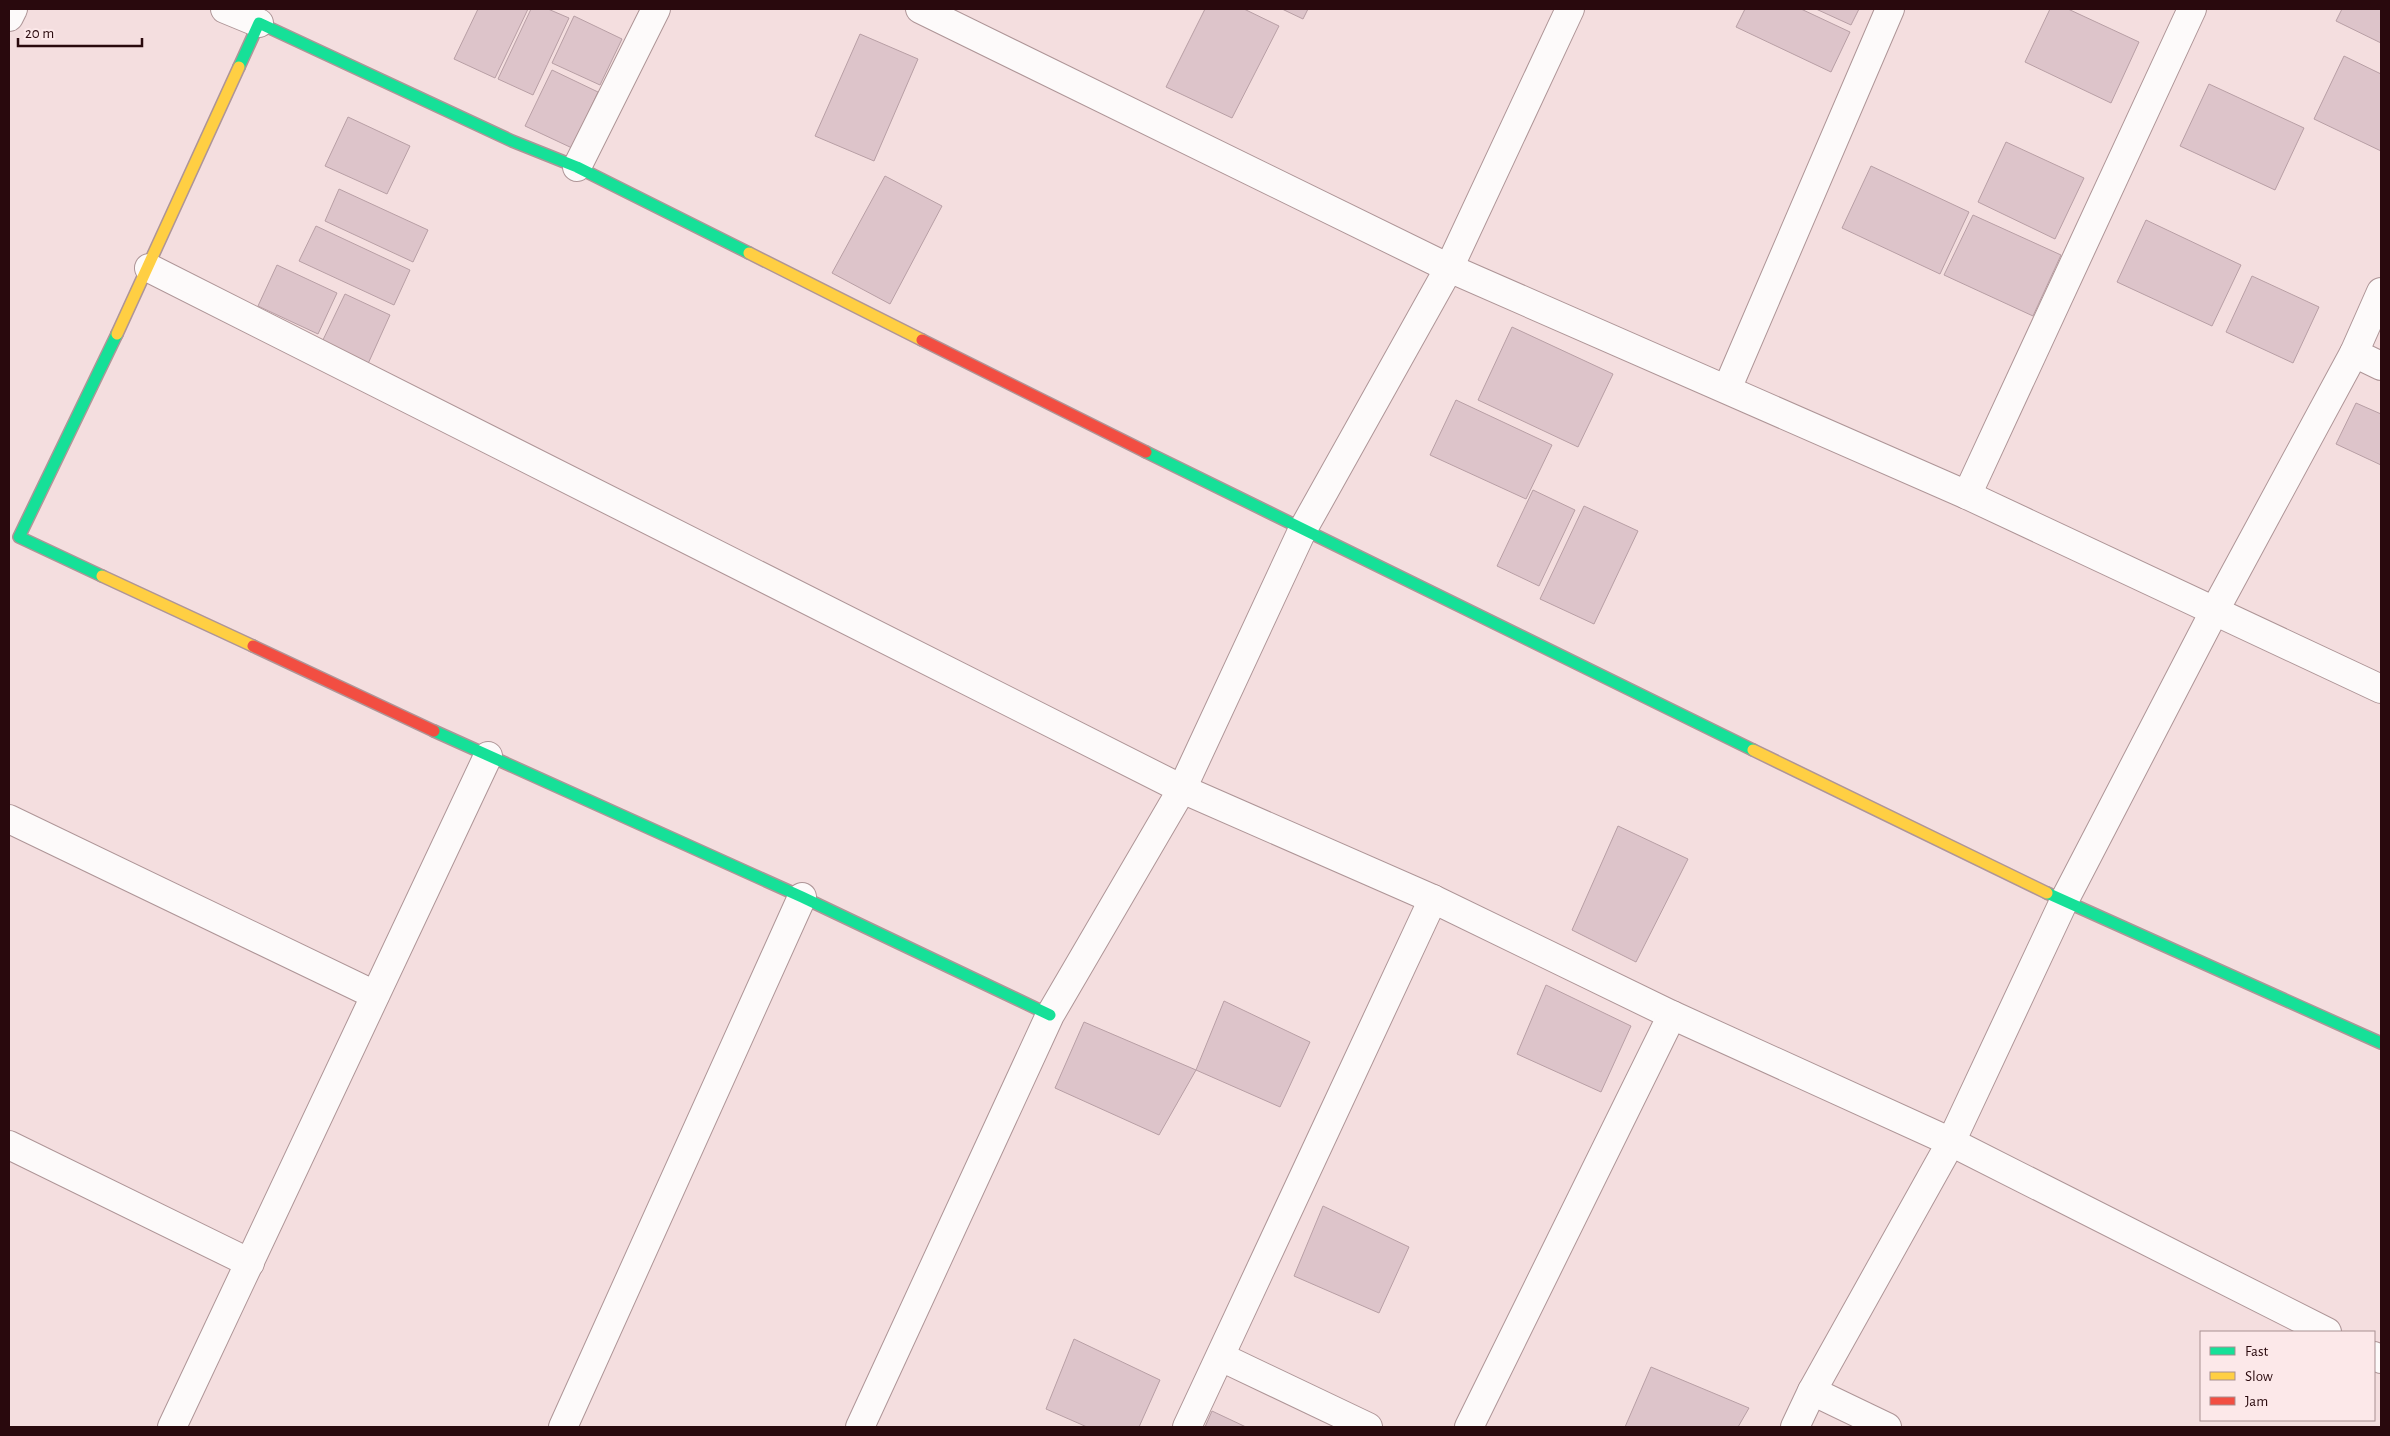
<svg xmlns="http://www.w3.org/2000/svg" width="2390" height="1436" font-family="'Alegreya Sans',sans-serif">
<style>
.building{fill:#ddc4ca;stroke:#b89fa5}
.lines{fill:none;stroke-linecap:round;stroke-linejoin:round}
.street-casing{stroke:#ae9597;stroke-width:30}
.fast-casing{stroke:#ae9597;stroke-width:14}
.slow-casing{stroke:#ae9597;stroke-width:14}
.jam-casing{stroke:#ae9597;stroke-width:14}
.street{stroke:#fdfafa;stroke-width:28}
.fast{stroke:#16e098;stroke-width:11}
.slow{stroke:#ffcf43;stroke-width:11}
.jam{stroke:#f24e42;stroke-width:11}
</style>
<rect width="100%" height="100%" fill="#f4dedf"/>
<g class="building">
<path d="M478,9H528L495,78L454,59Z"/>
<path d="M531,9H548L569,18L533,95L498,79Z"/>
<path d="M1205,9H1244L1279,26L1232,118L1166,87Z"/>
<path d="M1282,9H1308L1303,19Z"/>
<path d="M1745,9H1801L1850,32L1831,72L1736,27Z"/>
<path d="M1816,9H1859L1851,25Z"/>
<path d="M2050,9H2068L2139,42L2111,103L2025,62Z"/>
<path d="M2342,9H2381V43L2336,21Z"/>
<path d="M574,16L622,39L600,85L552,63Z"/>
<path d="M860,34L918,59L874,161L815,136Z"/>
<path d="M2344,56L2381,74V151L2314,119Z"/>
<path d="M552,70L598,92L572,148L525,126Z"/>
<path d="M2209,84L2304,128L2275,190L2180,146Z"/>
<path d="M348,117L410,146L387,194L325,166Z"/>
<path d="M2006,142L2084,178L2055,239L1978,202Z"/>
<path d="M1871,166L1969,212L1940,274L1842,228Z"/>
<path d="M885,176L942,206L890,304L832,273Z"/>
<path d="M339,189L428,230L413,262L325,221Z"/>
<path d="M1973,215L2061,255L2033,316L1944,275Z"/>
<path d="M2146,220L2241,265L2212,326L2117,282Z"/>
<path d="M316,226L410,270L394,305L299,261Z"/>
<path d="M277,265L337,293L318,334L258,306Z"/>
<path d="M2252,276L2319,307L2293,363L2226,332Z"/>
<path d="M345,294L390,315L367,366L321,344Z"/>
<path d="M1512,327L1613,374L1578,447L1478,400Z"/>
<path d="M1456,400L1552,445L1526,499L1430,455Z"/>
<path d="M2356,403L2381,414V465L2336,444Z"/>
<path d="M1533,490L1575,510L1539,586L1497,566Z"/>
<path d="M1584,506L1638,531L1594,624L1540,599Z"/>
<path d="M1618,826L1688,859L1636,962L1572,930Z"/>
<path d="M1546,985L1631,1026L1601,1092L1517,1054Z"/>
<path d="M1224,1001L1310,1042L1280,1107L1196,1070Z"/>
<path d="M1084,1022L1196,1070L1159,1135L1055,1088Z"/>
<path d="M1323,1206L1409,1247L1379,1313L1294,1276Z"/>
<path d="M1074,1339L1160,1380L1139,1427H1087L1046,1409Z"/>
<path d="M1651,1367L1749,1408L1738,1427H1625Z"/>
<path d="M1212,1411L1246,1427H1205Z"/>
</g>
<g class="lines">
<defs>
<g id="street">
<path d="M225,9L259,23"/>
<path d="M920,9L1449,268L1967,495L2381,689"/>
<path d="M9,17L13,9"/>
<path d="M577,167L656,9"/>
<path d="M149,268L1182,789L1433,899L1672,1015L1951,1142L2327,1332"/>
<path d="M2354,353L2381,292"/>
<path d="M1727,389L1890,9"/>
<path d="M1967,495L2192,9"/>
<path d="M9,819L375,995"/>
<path d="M9,1145L250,1263"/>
<path d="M2374,1356L2381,1359"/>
<path d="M1221,1357L1368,1427"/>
<path d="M1812,1391L1887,1427"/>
<path d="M172,1427L488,756"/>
<path d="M563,1427L802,897"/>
<path d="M860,1427L1050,1015L1182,789L1302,531L1449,268L1570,9"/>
<path d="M1187,1427L1433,899"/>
<path d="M1469,1427L1672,1015"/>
<path d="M1795,1427L1812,1391L1951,1142L2064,901L2215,610L2354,353L2381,366"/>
</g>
<g id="fast">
<path d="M239,67L259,23L512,141L577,167L749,253"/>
<path d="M1146,452L1753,750"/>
<path d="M102,576L19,537L117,334"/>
<path d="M434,731L802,897L1050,1015"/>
<path d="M2047,893L2381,1043"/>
</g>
<g id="slow">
<path d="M749,253L922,340"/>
<path d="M117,334L239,67"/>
<path d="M102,576L253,646"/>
<path d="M1753,750L2047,893"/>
</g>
<g id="jam">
<path d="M922,340L1146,452"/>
<path d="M253,646L434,731"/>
</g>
</defs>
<use href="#street" class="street-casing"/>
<use href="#fast" class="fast-casing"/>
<use href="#slow" class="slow-casing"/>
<use href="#jam" class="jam-casing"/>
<use href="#street" class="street"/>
<use href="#fast" class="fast"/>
<use href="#slow" class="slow"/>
<use href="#jam" class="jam"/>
</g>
<rect width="2390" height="1436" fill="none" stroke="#29090d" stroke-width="20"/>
<rect x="2200" y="1331" width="175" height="90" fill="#fce8e9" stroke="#a88f91"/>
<rect x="2210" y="1347" width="25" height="8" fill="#16e098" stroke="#a88f91"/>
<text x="2245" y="1356" font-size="15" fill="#29090d">Fast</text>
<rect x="2210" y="1372" width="25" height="8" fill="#ffcf43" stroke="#a88f91"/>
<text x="2245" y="1381" font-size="15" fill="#29090d">Slow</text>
<rect x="2210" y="1397" width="25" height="8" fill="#f24e42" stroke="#a88f91"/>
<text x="2245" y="1406" font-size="15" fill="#29090d">Jam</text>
<path d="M18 38v8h124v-8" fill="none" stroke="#29090d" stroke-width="2.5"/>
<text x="25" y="38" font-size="15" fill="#29090d" stroke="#fce8e9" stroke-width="4" paint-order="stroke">20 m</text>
</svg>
